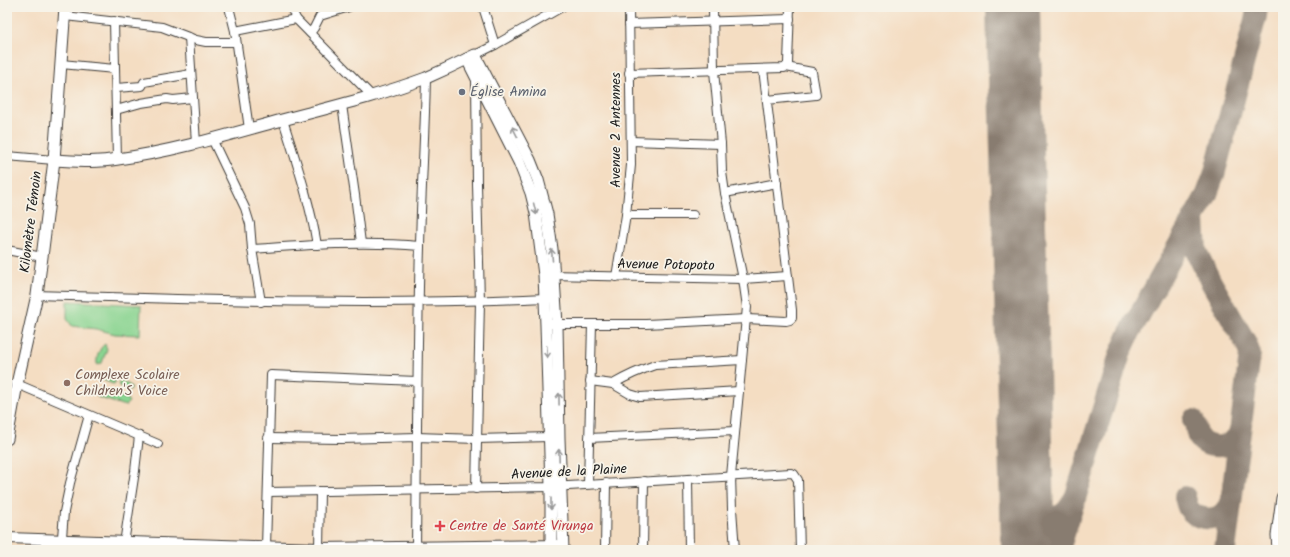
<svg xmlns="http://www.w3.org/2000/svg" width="1290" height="557" font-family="Kalam,sans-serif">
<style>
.green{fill:#8ad491;stroke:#537856}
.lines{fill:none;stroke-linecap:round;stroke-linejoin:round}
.taxiway{stroke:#887c6f;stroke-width:22}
.runway{stroke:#887c6f;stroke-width:54}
.minor-casing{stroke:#3c3935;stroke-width:10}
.tertiary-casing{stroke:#3c3935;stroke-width:12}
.secondary-casing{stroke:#3c3935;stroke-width:13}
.trunk-casing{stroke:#3c3935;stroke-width:15}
.minor{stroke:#fff;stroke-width:8}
.tertiary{stroke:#fff;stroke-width:10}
.secondary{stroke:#fff;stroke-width:11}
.trunk{stroke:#fff;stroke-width:13}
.oneway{stroke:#999}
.worship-dot{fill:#6b7280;stroke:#f7f3e8;stroke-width:1.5}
.education-dot{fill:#8d6e63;stroke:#f7f3e8;stroke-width:1.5}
.health-dot{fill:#e0444e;stroke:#f7f3e8;stroke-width:1.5}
.labels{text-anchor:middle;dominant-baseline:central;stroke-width:3.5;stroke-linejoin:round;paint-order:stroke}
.worship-label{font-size:14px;fill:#5b616d;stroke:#f7f3e8;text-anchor:start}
.street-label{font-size:14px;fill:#1c1c1c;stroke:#f7f3e8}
.education-label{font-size:14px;fill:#785e54;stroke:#f7f3e8;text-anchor:start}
.health-label{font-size:14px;fill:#be3a42;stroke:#f7f3e8;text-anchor:start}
</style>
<rect width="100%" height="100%" fill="#f7f3e8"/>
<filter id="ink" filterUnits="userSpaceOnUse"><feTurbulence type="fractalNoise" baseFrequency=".025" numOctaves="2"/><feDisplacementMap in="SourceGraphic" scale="8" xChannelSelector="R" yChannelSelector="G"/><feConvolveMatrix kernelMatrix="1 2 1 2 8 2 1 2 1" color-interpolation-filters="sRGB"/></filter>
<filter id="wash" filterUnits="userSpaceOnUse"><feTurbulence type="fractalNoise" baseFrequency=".012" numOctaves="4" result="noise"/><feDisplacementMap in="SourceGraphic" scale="16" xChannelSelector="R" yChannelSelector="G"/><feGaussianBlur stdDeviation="0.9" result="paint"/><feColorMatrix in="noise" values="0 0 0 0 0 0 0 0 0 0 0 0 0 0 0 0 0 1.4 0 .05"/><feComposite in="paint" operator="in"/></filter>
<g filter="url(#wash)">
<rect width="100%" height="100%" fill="#f4ddc2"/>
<g class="green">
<path d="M67,301L141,305L140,335L115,334L96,329L72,326L67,319Z"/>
<path d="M105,344L107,349L102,363L97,365C96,358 99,348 105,344Z"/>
<path d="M105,375L115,380V383L113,384L103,380V376Z"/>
<path d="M121,381L131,386V389L129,390L119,386L118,383Z"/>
<path d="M100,388L127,399L129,402L125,406L97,397Z"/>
</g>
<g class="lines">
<g class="taxiway">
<path d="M1194,219L1196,251L1211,282L1246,343L1250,354L1225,550"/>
<path d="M1193,420C1197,425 1195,432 1199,438C1207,449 1227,449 1236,438C1238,436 1239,433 1240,430"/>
<path d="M1185,497C1186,501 1187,506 1189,509C1198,521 1219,522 1227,509C1229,506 1230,503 1231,500"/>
<path d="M1026,498C1028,501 1030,506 1032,509C1041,520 1058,520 1067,510C1070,507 1072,503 1074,499"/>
<path d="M1059,550L1120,354L1130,332L1207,194L1214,175L1256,16L1257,7"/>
</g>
<path class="runway" d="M1013,7L1028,550"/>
</g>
</g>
<g filter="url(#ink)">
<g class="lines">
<defs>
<g id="minor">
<path d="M229,7L235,31L249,129"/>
<path d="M291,7L296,19L372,96"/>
<path d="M483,7L495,45"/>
<path d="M713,7L714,71L721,144L722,172L725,193L743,279L747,307L731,476L732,509L735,550"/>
<path d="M65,16L162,27L196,40L206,42H236"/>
<path d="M114,21L117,160"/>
<path d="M629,24L790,19"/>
<path d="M235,31L296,19"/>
<path d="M310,33L314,28L320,16L349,7"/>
<path d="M189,37L196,143"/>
<path d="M475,55L495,45L562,7"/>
<path d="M61,64L115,69"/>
<path d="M629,73L784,68L788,65V63L790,7"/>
<path d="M476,79L477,184L480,301L476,489"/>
<path d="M116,88L142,86L144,82L191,74"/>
<path d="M767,100L816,95L812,72L786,67"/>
<path d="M342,105L355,195L361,243"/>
<path d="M116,110L141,103L167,99L173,100L193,98"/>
<path d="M283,120C296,161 310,202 317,245"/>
<path d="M212,139L245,208L250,224L252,249L261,302"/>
<path d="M631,141L721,144"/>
<path d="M7,156L54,160"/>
<path d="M725,193L777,183"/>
<path d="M626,215H693"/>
<path d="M252,249C308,245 364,241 420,246"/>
<path d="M7,250L42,257"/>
<path d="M549,275L743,279L788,276"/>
<path d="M616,277L626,215L631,165L629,7"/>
<path d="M37,295C206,300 375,306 545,298"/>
<path d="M551,324H646L747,319L786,321L790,320L792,318V310L763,69"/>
<path d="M590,381L613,384L630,394L640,397L739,391"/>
<path d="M17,384L158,444"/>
<path d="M613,384C627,376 640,370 655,365L742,360"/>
<path d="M268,438L342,439L417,437L477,439L549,437"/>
<path d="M589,438L735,431"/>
<path d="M688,479L689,550"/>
<path d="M588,484L592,324"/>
<path d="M268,492L551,487L791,473L794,474L798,480L800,550"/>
<path d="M266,547L271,375L417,381"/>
<path d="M61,550L64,512L70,483L89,415"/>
<path d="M123,550L135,471L139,436"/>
<path d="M319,550L320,491"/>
<path d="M416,550C417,449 417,348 420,247C421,190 425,134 426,77"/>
<path d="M605,550L606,483"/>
<path d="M643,550L644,481"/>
</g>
<path id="tertiary" d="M7,538L319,548L563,545"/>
<g id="secondary">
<path d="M467,59L519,162L531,193L536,213L544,275L546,325L551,487V550"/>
<path d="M54,160C75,161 96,163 118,159C169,152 221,137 271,123C323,109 375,97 426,78C442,71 459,63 475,55L530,160L538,180L547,214L552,249L557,324L559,438L563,550"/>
<path d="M7,439L17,384L37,295L42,257L54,160L65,7"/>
</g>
<path id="trunk" d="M1279,550L1278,535L1283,498"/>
</defs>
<use href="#minor" class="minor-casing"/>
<use href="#tertiary" class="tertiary-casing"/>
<use href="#secondary" class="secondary-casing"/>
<use href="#trunk" class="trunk-casing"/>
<use href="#minor" class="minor"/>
<use href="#tertiary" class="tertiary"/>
<use href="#secondary" class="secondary"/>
<use href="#trunk" class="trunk"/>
</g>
<defs><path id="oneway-shaft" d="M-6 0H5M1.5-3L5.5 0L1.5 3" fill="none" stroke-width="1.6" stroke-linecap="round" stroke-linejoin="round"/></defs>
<g class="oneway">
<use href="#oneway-shaft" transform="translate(515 132) rotate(-117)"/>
<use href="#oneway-shaft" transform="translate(535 209) rotate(76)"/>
<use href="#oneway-shaft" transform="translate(552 255) rotate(-95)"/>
<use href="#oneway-shaft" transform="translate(547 352) rotate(88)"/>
<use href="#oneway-shaft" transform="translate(559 399) rotate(-91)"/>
<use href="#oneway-shaft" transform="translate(559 455) rotate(-92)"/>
<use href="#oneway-shaft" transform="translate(551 504) rotate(90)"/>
</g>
</g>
<circle class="worship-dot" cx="462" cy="92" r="4"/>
<circle class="education-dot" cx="67" cy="383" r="4"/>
<path class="health-dot" d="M438 520h4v4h4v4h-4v4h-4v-4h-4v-4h4z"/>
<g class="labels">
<g class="worship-label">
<text x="470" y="92">Église Amina</text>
</g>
<g class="street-label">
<text transform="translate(616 130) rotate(-90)">Avenue 2 Antennes</text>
<text transform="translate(31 222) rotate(-83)">Kilomètre Témoin</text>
<text transform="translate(666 265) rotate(1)">Avenue Potopoto</text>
<text transform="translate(569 472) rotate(-3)">Avenue de la Plaine</text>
</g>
<g class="education-label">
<text x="75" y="375">Complexe Scolaire<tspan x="75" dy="16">Children'S Voice</tspan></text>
</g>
<g class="health-label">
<text x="449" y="526">Centre de Santé Virunga</text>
</g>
</g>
<rect width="1290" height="557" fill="none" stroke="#f7f3e8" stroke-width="24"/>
</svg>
